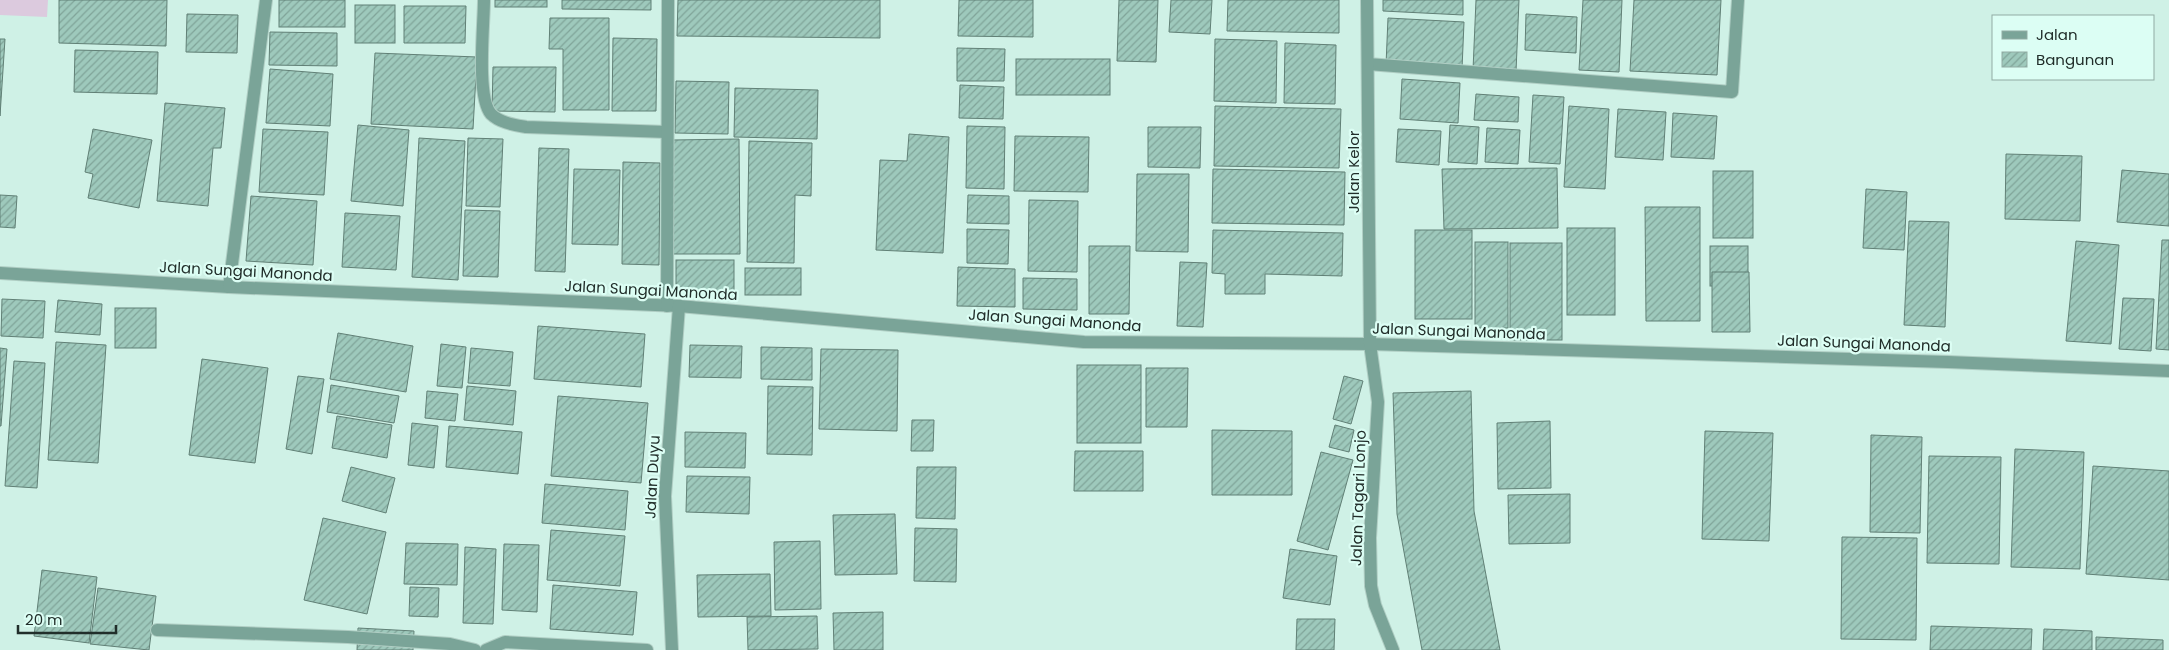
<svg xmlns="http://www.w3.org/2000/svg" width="2169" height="650" font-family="Poppins,sans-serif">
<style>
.garden{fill:#dccade}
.building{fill:url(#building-hatch);stroke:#618076}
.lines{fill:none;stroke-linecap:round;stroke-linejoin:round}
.minor-casing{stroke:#b0cec4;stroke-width:14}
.tertiary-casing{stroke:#b0cec4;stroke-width:14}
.minor{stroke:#7aa498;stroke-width:12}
.tertiary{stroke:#7aa498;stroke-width:12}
.labels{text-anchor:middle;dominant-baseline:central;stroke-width:4.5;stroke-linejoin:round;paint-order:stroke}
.street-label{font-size:15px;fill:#212e2a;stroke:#dcfef4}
</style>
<defs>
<pattern id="building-hatch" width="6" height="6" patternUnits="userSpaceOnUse" patternTransform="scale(1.25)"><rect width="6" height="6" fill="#9ec9bc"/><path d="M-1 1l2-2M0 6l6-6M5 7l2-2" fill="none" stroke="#80a499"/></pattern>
</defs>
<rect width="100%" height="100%" fill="#cff1e6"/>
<path class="garden" d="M0,0H48L47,17L0,15Z"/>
<g class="building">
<path d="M59,0H167L166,46L59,43Z"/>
<rect x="279" y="0" width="66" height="27"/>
<rect x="495" y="0" width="52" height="7"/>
<path d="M562,0H651V10L562,9Z"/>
<path d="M678,0H880V38L677,36Z"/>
<path d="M959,0H1033V37L958,36Z"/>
<path d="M1119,0H1158L1156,62L1117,61Z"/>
<path d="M1171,0H1212L1210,34L1169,32Z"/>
<path d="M1228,0H1339V33L1227,31Z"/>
<path d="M1383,0H1463V15L1383,11Z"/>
<path d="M1476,0H1519L1516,72L1473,70Z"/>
<path d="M1583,0H1622L1619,72L1579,70Z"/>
<path d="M1634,0H1721L1717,75L1630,71Z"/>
<rect x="355" y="5" width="40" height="38"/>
<path d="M404,6H466L465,43H404Z"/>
<path d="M187,14L238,15L237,53L186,52Z"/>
<path d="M1526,14L1577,17L1576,53L1525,50Z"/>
<path d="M550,18H609V110H563V49H549Z"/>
<path d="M1388,18L1464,22L1462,69L1386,65Z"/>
<path d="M270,32L337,33V66L269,65Z"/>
<path d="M613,38L657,39L656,111H612Z"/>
<path d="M0,39H5L0,116Z"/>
<path d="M1215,39L1277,41L1276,103L1214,101Z"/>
<path d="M1285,43L1336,45L1335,104L1284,103Z"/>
<path d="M957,48L1005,49L1004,81H957Z"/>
<path d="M75,50L158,52L157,94L74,92Z"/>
<path d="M375,53L477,57L473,129L371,124Z"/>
<rect x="1016" y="59" width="94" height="36"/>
<path d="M493,67H556L555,112L492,111Z"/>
<path d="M270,69L333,74L330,126L266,123Z"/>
<path d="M1402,79L1460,83L1458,123L1400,119Z"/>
<path d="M676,81L729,82L728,134L675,133Z"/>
<path d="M960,85L1004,87L1003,119L959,118Z"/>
<path d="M735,88L818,90L817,139L734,137Z"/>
<path d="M1476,94L1519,97L1518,122L1474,120Z"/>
<path d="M1533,95L1564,97L1560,164L1529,162Z"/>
<path d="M165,103L225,108L221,148H213L208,206L157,201Z"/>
<path d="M1215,106L1341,109L1339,168L1214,166Z"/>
<path d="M1569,106L1609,109L1605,189L1564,187Z"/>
<path d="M1618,109L1666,112L1663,160L1615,157Z"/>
<path d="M1673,113L1717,116L1714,159L1671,157Z"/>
<path d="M358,125L409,130L403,206L351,201Z"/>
<path d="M1450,125L1479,127L1477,164L1448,162Z"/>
<path d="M967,126L1005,127L1004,189L966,188Z"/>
<path d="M1148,127H1201L1200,168L1148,167Z"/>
<path d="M1487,128L1520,130L1518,164L1485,162Z"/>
<path d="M93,129L152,140L139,208L88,198L93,174L85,172Z"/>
<path d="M263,129L328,132L324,195L259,192Z"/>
<path d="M1398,129L1441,131L1439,165L1396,162Z"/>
<path d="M909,134L949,137L943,253L876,250L880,160L907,161Z"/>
<path d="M1015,136L1089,137L1088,192L1014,191Z"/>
<path d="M419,138L465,141L458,280L412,277Z"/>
<path d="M468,138L503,139L500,207L466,206Z"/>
<path d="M739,139L740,254H673L672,140Z"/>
<path d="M749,141L812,143L811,196L795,195L794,263L747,262Z"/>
<path d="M539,148L569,149L565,272L535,271Z"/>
<path d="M2006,154L2082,156L2080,221L2005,219Z"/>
<path d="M623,162L660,163L659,265L622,264Z"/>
<path d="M1557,168L1558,228L1444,229L1442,169Z"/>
<path d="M574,169L620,170L618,245L572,244Z"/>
<path d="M1213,169L1345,172L1344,225L1212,223Z"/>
<path d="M2122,170L2169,174V226L2117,222Z"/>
<rect x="1713" y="171" width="40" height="67"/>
<path d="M1137,174H1189L1188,252L1136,251Z"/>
<path d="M1866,189L1907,192L1904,250L1863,248Z"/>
<path d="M0,195L17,196L15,228L0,227Z"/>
<path d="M968,195L1009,196V224L967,223Z"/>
<path d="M251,196L317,201L313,265L246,261Z"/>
<path d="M1029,200L1078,201L1077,272L1028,271Z"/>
<path d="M1645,207H1700V321H1646Z"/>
<path d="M465,210L500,211L498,277L463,276Z"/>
<path d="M345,213L400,216L396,270L342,267Z"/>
<path d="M1909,221L1949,222L1945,327L1904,325Z"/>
<rect x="1567" y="228" width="48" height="87"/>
<path d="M967,229L1009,230L1008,264L967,263Z"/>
<path d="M1213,230L1343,233L1342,276L1265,274V294H1225V274L1212,273Z"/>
<rect x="1415" y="230" width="57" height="89"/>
<path d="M2162,240H2169V350L2156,349Z"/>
<path d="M2076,241L2119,245L2111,344L2066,341Z"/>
<rect x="1475" y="242" width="33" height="86"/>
<rect x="1510" y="243" width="52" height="97"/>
<path d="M1089,246H1130L1129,314H1089Z"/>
<rect x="1710" y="246" width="38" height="40"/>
<rect x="676" y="260" width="58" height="31"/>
<path d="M1180,262L1207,263L1203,327L1177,326Z"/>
<path d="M958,267L1015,269V307L957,306Z"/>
<rect x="745" y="268" width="56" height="27"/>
<path d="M1712,272H1749L1750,332H1712Z"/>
<path d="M1023,278L1077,279V310L1023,309Z"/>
<path d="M2123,298L2154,299L2151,351L2119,349Z"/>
<path d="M2,299L45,301L43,338L1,336Z"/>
<path d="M58,300L102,304L100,335L55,332Z"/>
<rect x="115" y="308" width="41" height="40"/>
<path d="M538,326L645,334L641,387L534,379Z"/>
<path d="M338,333L413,346L406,392L330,379Z"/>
<path d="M56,342L106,345L98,463L48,460Z"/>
<path d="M441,344L466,347L462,388L437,386Z"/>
<path d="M690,345L742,346L741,378L689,377Z"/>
<path d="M761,347L812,348V380L761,379Z"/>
<path d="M0,348L7,349L1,426H0Z"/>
<path d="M471,348L513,352L510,386L468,383Z"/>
<path d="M821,349L898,350L897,431L819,429Z"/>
<path d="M202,359L268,368L255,463L189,455Z"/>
<path d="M14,361L45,363L37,488L5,486Z"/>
<rect x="1077" y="365" width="64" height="78"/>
<path d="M1146,368H1188L1187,427H1146Z"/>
<path d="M298,376L324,379L312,454L286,449Z"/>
<path d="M1344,376L1363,381L1351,424L1333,419Z"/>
<path d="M331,385L399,396L394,423L327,412Z"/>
<path d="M467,386L516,391L513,425L464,420Z"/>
<path d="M768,386L813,387L812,455L767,454Z"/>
<path d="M427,391L458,394L455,421L425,418Z"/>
<path d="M1471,391L1474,511L1500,650H1422L1397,514L1393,393Z"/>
<path d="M558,396L648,403L641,483L551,476Z"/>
<path d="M337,416L392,425L387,458L332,448Z"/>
<path d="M912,420H934L933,451H911Z"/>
<path d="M1550,421L1551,488L1498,489L1497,423Z"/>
<path d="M412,423L438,426L434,468L408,465Z"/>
<path d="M1335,425L1354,430L1349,452L1329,447Z"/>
<path d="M449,426L522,432L518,474L446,467Z"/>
<path d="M1212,430L1292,431V495H1212Z"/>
<path d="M1705,431L1773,433L1769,541L1702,539Z"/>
<path d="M685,432L746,433L745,468L685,467Z"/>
<path d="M1871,435L1922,437L1920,533L1870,532Z"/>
<path d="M2015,449L2084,452L2080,569L2011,567Z"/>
<path d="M1075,451H1143V491H1074Z"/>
<path d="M1321,452L1353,460L1328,550L1297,541Z"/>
<path d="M1929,456L2001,457L1999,564L1927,563Z"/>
<path d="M2093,466L2169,471V580L2086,574Z"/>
<path d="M351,467L395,478L386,513L342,501Z"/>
<path d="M917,467H956L955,519L916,518Z"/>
<path d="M687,476L750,477L749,514L686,512Z"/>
<path d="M545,484L628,491L625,530L542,523Z"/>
<path d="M1570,494V543L1509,544L1508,495Z"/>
<path d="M895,514L897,574L835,575L833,515Z"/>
<path d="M323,518L386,532L367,614L304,600Z"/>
<path d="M915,528L957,529L956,582L914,581Z"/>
<path d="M551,530L625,536L620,586L547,580Z"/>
<path d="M1842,537L1917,538L1916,640L1841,639Z"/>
<path d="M820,541L821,609L775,610L774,542Z"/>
<path d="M406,543L458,544L457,585L404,584Z"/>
<path d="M504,544L539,545L537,612L502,610Z"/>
<path d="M465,547L496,549L493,624L463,623Z"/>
<path d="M1290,549L1337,556L1330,605L1283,598Z"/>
<path d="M42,570L97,577L89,643L34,636Z"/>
<path d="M770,574L771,616L698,617L697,575Z"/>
<path d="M553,585L637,592L633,635L550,629Z"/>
<path d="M410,587L439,588L438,617L409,616Z"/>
<path d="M98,588L156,596L149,650L90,644Z"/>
<path d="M883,612V650H834L833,613Z"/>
<path d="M817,616L818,649L748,650L747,617Z"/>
<path d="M1297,619H1335L1334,650H1296Z"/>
<path d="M1931,626L2032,629L2031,650H1930Z"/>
<path d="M358,628L414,631L413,650H357Z"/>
<path d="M2044,629L2092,631V650H2043Z"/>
<path d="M2096,637L2163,640V650H2096Z"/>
</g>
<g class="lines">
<defs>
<g id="minor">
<path d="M484,0C484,24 476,97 491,114C500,123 515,125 526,127L667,132"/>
<path d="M1368,64L1732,92L1738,0"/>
<path d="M0,273L229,287L679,306L1084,342L1370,344L1378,402L1370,538L1371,586L1375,605L1393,650"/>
<path d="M229,287L266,0"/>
<path d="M667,306L668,0"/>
<path d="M157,630L348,637L450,644L475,650"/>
<path d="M486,650L505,642L647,650"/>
<path d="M672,650L665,496L679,306"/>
</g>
<path id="tertiary" d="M1367,0L1370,344L1948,362L2169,371"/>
</defs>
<use href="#minor" class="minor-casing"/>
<use href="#tertiary" class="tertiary-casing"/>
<use href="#minor" class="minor"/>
<use href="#tertiary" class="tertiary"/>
</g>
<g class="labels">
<g class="street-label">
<text transform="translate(1353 172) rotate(-90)">Jalan Kelor</text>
<text transform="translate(246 271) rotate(3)">Jalan Sungai Manonda</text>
<text transform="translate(651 290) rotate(3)">Jalan Sungai Manonda</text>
<text transform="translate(1055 320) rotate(4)">Jalan Sungai Manonda</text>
<text transform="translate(1459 331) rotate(2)">Jalan Sungai Manonda</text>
<text transform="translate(1864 343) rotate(2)">Jalan Sungai Manonda</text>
<text transform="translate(652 477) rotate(-87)">Jalan Duyu</text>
<text transform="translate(1358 498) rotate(-88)">Jalan Tagari Lonjo</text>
</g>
</g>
<rect x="1992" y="15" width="162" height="65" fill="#dcfef4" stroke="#91aba3"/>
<rect x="2002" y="31" width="25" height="8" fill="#7aa498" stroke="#91aba3"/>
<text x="2036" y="40" font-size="15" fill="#212e2a">Jalan</text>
<rect x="2002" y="52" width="25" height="15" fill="url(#building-hatch)" stroke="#91aba3"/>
<text x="2036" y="65" font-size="15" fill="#212e2a">Bangunan</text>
<path d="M18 625v8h98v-8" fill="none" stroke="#212e2a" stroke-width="2.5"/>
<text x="25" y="625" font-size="15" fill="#212e2a" stroke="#dcfef4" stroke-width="4" paint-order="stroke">20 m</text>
</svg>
